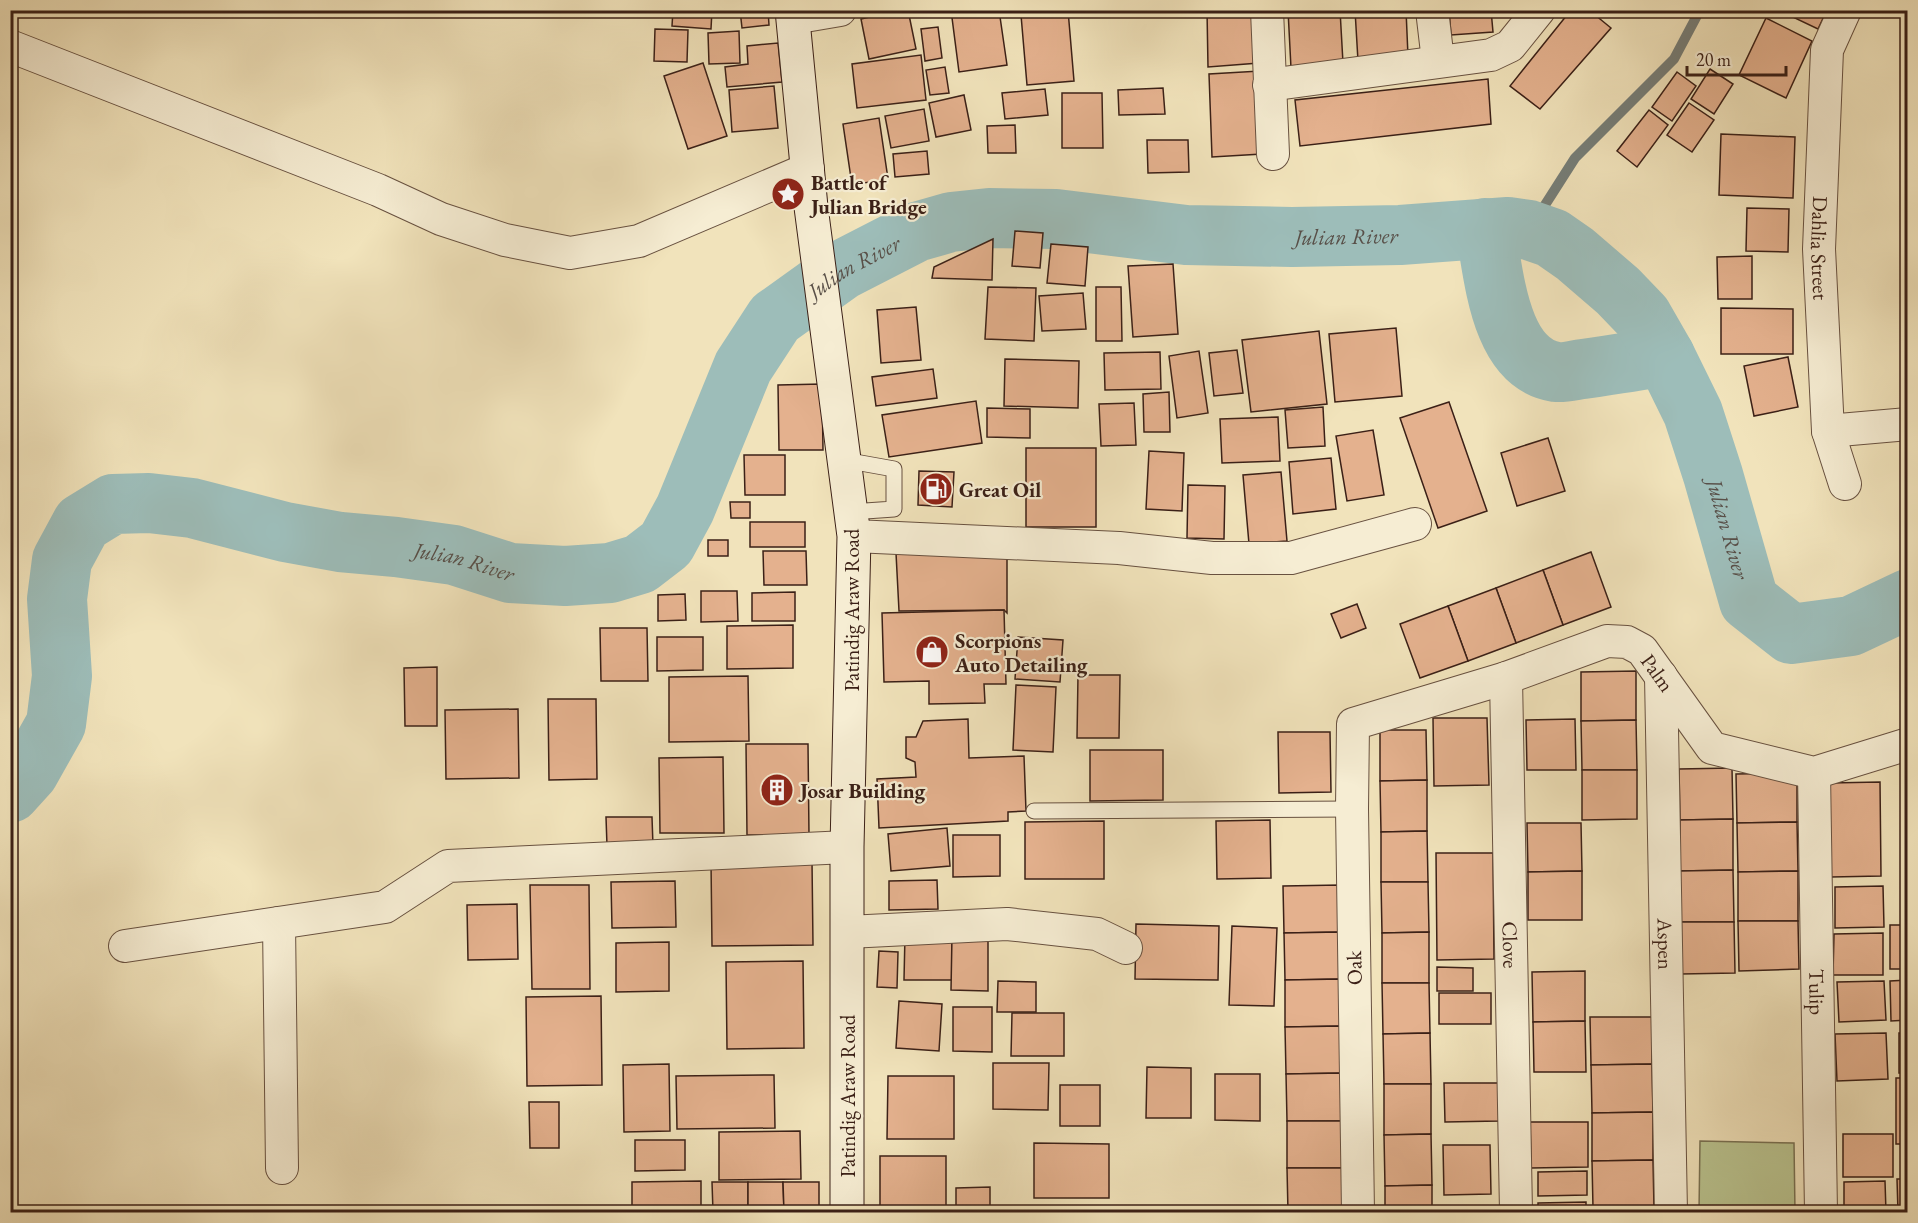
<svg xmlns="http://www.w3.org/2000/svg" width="1918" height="1223" font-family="'EB Garamond',serif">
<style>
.green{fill:#bac490;stroke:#7a7254;stroke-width:1.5}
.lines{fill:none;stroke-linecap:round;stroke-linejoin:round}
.stream{stroke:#767e78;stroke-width:10}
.river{stroke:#9dbdb9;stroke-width:60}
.building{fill:#e4b18e;stroke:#3b2017;stroke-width:1.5}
.service-casing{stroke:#685140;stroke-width:17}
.minor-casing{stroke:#685140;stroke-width:34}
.secondary-casing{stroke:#3b2017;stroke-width:35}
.service{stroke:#f6edd3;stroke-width:15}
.minor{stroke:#f6edd3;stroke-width:32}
.secondary{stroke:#f6edd3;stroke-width:33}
.labels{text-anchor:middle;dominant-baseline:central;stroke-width:4.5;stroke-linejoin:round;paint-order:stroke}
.poi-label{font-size:21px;font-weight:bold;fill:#3b2017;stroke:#f6edd3;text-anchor:start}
.street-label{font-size:21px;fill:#3b2017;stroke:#f6edd3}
.water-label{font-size:22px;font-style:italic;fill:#584f48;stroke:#f6edd3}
</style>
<rect width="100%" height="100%" fill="#f1e3bb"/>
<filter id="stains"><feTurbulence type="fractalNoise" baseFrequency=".00333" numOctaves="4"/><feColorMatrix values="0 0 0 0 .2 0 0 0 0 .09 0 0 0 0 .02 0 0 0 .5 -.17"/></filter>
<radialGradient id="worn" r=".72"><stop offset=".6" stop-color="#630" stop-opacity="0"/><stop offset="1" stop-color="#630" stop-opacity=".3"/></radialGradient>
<path class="green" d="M1700,1141L1794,1143L1795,1212H1699Z"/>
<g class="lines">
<path class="stream" d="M1529,230L1575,158L1674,59L1700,10"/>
<g class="river">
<path d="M1485,228C1494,271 1498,363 1556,372C1564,373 1575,370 1583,369C1611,365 1638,361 1665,356"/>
<path id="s1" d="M10,793L29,772L56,724L62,676L57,599L62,560L82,523L113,504L149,503L192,508L285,532L340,542L396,547L454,555L510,573L565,576L610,573L640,564L666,544L685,509L743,367L775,318L842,270L916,232L951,222L989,218L1056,219L1186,235L1292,237L1400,235L1508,227L1529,230L1552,238L1575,254L1618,291L1642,316L1665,356L1693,413L1713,475L1749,601L1791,634L1851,626L1908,599"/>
</g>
</g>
<g class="building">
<path d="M673,10H712L711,29L672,26Z"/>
<path d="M740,10H768L769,25L742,28Z"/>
<path d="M900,10H908L916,49L869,59L861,19Z"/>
<path d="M951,10H999L1007,65L959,72Z"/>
<path d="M1068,10L1074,81L1027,85L1021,15Z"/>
<path d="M1207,10H1257L1259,63L1208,67Z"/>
<path d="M1288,10H1340L1343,63L1291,68Z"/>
<path d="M1355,10H1406L1408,56L1358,61Z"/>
<path d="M1449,10H1491L1493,32L1451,35Z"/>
<path d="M1571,10H1589L1611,28L1540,109L1510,86Z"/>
<path d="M1778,10H1827L1818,29Z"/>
<path d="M1766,18L1812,41L1786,98L1739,75Z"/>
<path d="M938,27L942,58L925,61L921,29Z"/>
<path d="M655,29L688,30L687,62L654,61Z"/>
<path d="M739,31L740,63L709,64L708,33Z"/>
<path d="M778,43L782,82L727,87L725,67L748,64L747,46Z"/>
<path d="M921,55L926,100L857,108L852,64Z"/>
<path d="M703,63L727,136L688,149L664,76Z"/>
<path d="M945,67L949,93L930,95L926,70Z"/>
<path d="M1710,69L1733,84L1714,114L1691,99Z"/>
<path d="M1260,71L1262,154L1212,157L1209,74Z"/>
<path d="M1677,72L1696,86L1672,121L1652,107Z"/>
<path d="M1488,79L1491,124L1300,146L1295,100Z"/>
<path d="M774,86L778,128L732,132L729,90Z"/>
<path d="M1163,88L1165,114L1119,115L1118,90Z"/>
<path d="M1045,89L1048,115L1005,119L1002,93Z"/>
<path d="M1062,93H1102L1103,148H1062Z"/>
<path d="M964,95L971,130L936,137L929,103Z"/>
<path d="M1689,103L1714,120L1692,152L1667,135Z"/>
<path d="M924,109L929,141L891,148L885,116Z"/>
<path d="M1649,110L1668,125L1637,167L1617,151Z"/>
<path d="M879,118L888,179L852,185L843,124Z"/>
<path d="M1015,125L1016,153H988L987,126Z"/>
<path d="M1721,134L1795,137L1793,198L1719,195Z"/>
<path d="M1147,140H1188L1189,172L1148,173Z"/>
<path d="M927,151L929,174L895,177L893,154Z"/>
<path d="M1747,208L1789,209L1788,252L1746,251Z"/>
<path d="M1015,231L1043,233L1040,268L1012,266Z"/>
<path d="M993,239L992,280L932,278L934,267Z"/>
<path d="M1051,244L1088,247L1085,286L1047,283Z"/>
<path d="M1752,256V299H1718L1717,257Z"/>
<path d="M1173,264L1178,334L1133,337L1128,266Z"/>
<path d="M988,287L1036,288L1034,341L985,339Z"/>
<path d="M1096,287H1121L1122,341H1096Z"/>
<path d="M1083,293L1086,329L1042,331L1039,296Z"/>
<path d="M916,307L921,360L881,363L877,310Z"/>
<path d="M1721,308L1793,309V354H1721Z"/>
<path d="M1396,328L1402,396L1335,402L1329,334Z"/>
<path d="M1319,331L1327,404L1251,412L1242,340Z"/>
<path d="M1237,350L1243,393L1214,396L1209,353Z"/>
<path d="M1199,351L1208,413L1177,418L1169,356Z"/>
<path d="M1160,352L1161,389L1105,390L1104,353Z"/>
<path d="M1788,357L1798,407L1754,416L1744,366Z"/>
<path d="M1005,359L1079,361L1078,408L1004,406Z"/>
<path d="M933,369L937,398L876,406L872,377Z"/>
<path d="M822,384L823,450H779L778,385Z"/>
<path d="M1169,392L1170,432H1144L1143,394Z"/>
<path d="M976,401L982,443L889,457L882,415Z"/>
<path d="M1449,402L1487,511L1438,528L1400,418Z"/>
<path d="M1134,403L1136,445L1101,446L1099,404Z"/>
<path d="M1323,407L1325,446L1288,448L1285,410Z"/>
<path d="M987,408L1030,409V438L987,437Z"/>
<path d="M1278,417L1280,461L1222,463L1220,419Z"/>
<path d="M1373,430L1384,495L1347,501L1336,436Z"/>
<path d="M1548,438L1565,491L1517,506L1501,453Z"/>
<rect x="1026" y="448" width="70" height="79"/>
<path d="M1149,451L1184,453L1182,511L1146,509Z"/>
<path d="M744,455H785V495H745Z"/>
<path d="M1331,458L1336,509L1293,514L1289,462Z"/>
<path d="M919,471L954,472L952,507L918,505Z"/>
<path d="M1281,472L1287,541L1249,544L1243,475Z"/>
<path d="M1188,485L1225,486L1224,539L1187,538Z"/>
<path d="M730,502H750V518H731Z"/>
<rect x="750" y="522" width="55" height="25"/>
<rect x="708" y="540" width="20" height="16"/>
<path d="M763,551H806L807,585H764Z"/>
<path d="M1591,552L1611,607L1563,625L1543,570Z"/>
<path d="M896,553L1007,554V613L1004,610L899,611Z"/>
<path d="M1543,570L1563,625L1516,643L1496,588Z"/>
<path d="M1496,588L1516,643L1468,661L1448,606Z"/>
<path d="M701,591H737L738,621L701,622Z"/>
<path d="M795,592V621H752V593Z"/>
<path d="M685,594L686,620L658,621V595Z"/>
<path d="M1357,604L1366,628L1341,638L1331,614Z"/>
<path d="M1448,606L1468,661L1420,678L1400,624Z"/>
<path d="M1004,610L1006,684H984L985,703L929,704V681L884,682L882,613Z"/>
<path d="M793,625V668L727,669V626Z"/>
<path d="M600,628H647L648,681H601Z"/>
<path d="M657,637H703V670L657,671Z"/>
<path d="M1018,637L1063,640L1060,682L1015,679Z"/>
<path d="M437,667V726H405L404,668Z"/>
<path d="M1636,671V720L1581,721V672Z"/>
<path d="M1078,675H1120L1119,738H1077Z"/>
<path d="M748,676L749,741L669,742V677Z"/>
<path d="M1016,685L1056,687L1053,752L1013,750Z"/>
<path d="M548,699H596L597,779L549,780Z"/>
<path d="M518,709L519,778L446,779L445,710Z"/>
<path d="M1433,718H1487L1489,785L1434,786Z"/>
<path d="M968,719L969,758L1024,756L1026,811L1008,812V821L879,828L877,779L916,777L915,762L906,758V737H916L923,721Z"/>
<path d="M1575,719L1576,770H1527L1526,720Z"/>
<path d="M1636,720L1637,770H1582L1581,721Z"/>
<path d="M1380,730H1426L1427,780L1380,781Z"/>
<path d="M1278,732H1330L1331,792L1279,793Z"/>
<path d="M746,744H808L809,835H747Z"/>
<path d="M1090,750H1163V800L1090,801Z"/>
<path d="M723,757L724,833H660L659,758Z"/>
<path d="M1732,768L1733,819L1680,820L1679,769Z"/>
<path d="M1582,770H1637V819L1582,820Z"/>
<path d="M1797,773V822L1737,823L1736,774Z"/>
<path d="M1427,780V831L1381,832L1380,781Z"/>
<path d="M1880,782L1881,876L1831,877L1829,783Z"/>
<path d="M606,817H652L653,846H607Z"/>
<path d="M1733,819V870L1680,871V820Z"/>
<path d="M1270,820L1271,878L1217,879L1216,821Z"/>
<path d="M1104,821V879H1025V822Z"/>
<path d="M1797,822L1798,871L1738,872L1737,823Z"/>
<path d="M1527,823H1581L1582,871L1528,872Z"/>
<path d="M947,828L950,866L891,871L888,834Z"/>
<path d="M1427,831L1428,882H1381V832Z"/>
<path d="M953,835H1000V876L953,877Z"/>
<path d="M1436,853H1493L1494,959L1437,960Z"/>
<path d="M812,861L813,945L712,946L711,862Z"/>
<path d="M1733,870L1734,922H1681L1680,871Z"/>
<path d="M1582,871V920H1528V872Z"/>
<path d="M1798,871V921H1738V872Z"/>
<path d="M937,880L938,909L889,910V881Z"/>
<path d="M675,881L676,927L612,928L611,882Z"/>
<path d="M1381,882H1428L1429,932L1382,933Z"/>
<path d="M530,885H589L590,989H532Z"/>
<path d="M1341,885V932L1284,933L1283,886Z"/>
<path d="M1883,886L1884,927L1835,928V887Z"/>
<path d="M517,904L518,959L468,960L467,905Z"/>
<path d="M1738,921H1798L1799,969L1739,971Z"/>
<path d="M1681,922H1734L1735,973L1681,974Z"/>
<path d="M1136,924L1219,926L1218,980L1135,979Z"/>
<rect x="1890" y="925" width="18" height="44"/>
<path d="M1232,926L1277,928L1274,1006L1229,1005Z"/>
<path d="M1341,932L1342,979L1285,980L1284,933Z"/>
<path d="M1429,932V983H1382V933Z"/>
<path d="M1883,933V975H1833L1834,934Z"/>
<path d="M905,935L952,936V980H904Z"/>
<path d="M952,936L988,937V991L951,990Z"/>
<path d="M669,942V991L616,992V943Z"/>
<path d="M879,951L898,952L897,988L877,987Z"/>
<path d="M803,961L804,1048L727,1049L726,962Z"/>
<path d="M1437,967L1473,968V991H1437Z"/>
<path d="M1585,971V1021L1533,1022L1532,972Z"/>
<path d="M1342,979V1026L1285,1027V980Z"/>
<path d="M1908,980V1020L1891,1021L1890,981Z"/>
<path d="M998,981L1036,982V1012H997Z"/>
<path d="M1884,981L1886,1020L1839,1022L1837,982Z"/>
<path d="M1382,983H1429L1430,1033L1383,1034Z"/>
<rect x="1439" y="993" width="52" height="31"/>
<path d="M601,996L602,1085L527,1086L526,997Z"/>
<path d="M899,1001L942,1004L939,1051L896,1048Z"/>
<path d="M953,1007H992V1052L953,1051Z"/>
<path d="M1012,1013H1064V1056H1011Z"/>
<path d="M1590,1017H1652V1064L1591,1065Z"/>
<path d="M1585,1021L1586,1072H1534L1533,1022Z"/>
<path d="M1342,1026L1343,1073L1286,1074L1285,1027Z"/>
<path d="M1430,1033L1431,1084H1384L1383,1034Z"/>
<path d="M1886,1033L1888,1079L1837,1081L1835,1034Z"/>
<path d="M1899,1033L1908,1034V1073H1899Z"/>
<path d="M993,1063H1049L1048,1110L993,1109Z"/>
<path d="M669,1064L670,1131L624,1132L623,1065Z"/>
<path d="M1652,1064L1653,1112L1592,1113L1591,1065Z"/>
<path d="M1147,1067L1191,1068V1118H1146Z"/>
<path d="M1343,1073V1121H1287L1286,1074Z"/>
<path d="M1215,1074H1260V1121L1215,1120Z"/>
<path d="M774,1075L775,1128L677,1129L676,1076Z"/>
<path d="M888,1076H954V1139H887Z"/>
<rect x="1896" y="1078" width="12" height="66"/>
<path d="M1444,1083H1498L1499,1121L1445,1122Z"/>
<path d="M1384,1084H1431V1134L1384,1135Z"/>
<rect x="1060" y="1085" width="40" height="41"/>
<path d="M529,1102H559V1148H530Z"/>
<path d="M1653,1112V1160L1592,1161V1113Z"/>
<path d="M1287,1121H1343L1344,1168H1287Z"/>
<path d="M1530,1122H1588V1167L1531,1168Z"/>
<path d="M800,1131L801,1179L719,1180V1132Z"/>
<path d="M1431,1134L1432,1185L1385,1186L1384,1135Z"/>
<rect x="1843" y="1134" width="50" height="43"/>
<path d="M635,1140H685V1170L635,1171Z"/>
<path d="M1034,1143L1109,1144V1198H1034Z"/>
<path d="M1443,1145H1490L1491,1194L1444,1195Z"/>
<rect x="880" y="1156" width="66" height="53"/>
<path d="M1653,1160L1654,1208H1593L1592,1161Z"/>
<path d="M1287,1168H1344V1212H1288Z"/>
<path d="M1587,1171V1195L1538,1196V1172Z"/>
<path d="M1897,1179H1908V1212H1898Z"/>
<path d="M701,1181V1212H632V1182Z"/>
<path d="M1885,1181L1886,1212H1844V1182Z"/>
<path d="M712,1182H748V1212H713Z"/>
<path d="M748,1182H783L784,1212H748Z"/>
<path d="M783,1182H819V1212H784Z"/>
<path d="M1432,1185V1212H1385V1186Z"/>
<path d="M990,1187V1212H956V1188Z"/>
<path d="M1586,1202V1212H1538V1203Z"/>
</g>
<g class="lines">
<defs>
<g id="service">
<path d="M844,460L894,469V509L851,512"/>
<path d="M1034,811L1352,809"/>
</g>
<g id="minor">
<path d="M1267,10L1273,154"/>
<path d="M1432,10L1438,61"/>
<path id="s2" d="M1845,10L1827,50L1819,249L1828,431L1845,484"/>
<path d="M793,18L840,10"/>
<path d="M10,46L378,190L441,219L505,240L570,253L639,241L808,169"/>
<path d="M1269,85L1491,55L1510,46L1539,10"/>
<path d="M1828,431L1908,424"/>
<path d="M854,536L1119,548L1212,558H1291L1415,524"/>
<path id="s3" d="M1661,676L1671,1212"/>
<path id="s4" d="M1506,678L1516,1212"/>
<path id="s5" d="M1814,773L1821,1212"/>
<path d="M279,923L282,1168"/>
<path d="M848,932L1007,924L1097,934L1126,948"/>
<path d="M125,946L385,907L448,866L847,847"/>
<path id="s6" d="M1358,1212L1352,809L1353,724L1506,678L1607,641L1627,642L1642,650L1712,748L1814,773L1908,744"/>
</g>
<path id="secondary" d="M792,10L811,207L854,536L847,847V1212"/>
</defs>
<use href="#service" class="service-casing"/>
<use href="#minor" class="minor-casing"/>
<use href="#secondary" class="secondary-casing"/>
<use href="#service" class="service"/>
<use href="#minor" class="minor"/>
<use href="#secondary" class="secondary"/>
</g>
<defs>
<symbol id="sight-disc" viewBox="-11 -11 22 22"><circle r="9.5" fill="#8f2418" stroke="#f6edd3"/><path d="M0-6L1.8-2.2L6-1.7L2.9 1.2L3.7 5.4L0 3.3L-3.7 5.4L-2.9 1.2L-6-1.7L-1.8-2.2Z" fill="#fff"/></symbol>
<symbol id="fuel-disc" viewBox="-11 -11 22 22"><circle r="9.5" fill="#8f2418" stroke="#f6edd3"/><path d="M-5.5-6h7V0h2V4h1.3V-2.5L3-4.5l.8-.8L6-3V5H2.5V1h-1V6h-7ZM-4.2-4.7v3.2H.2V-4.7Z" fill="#fff"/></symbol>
<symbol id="shop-disc" viewBox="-11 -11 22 22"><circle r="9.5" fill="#8f2418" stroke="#f6edd3"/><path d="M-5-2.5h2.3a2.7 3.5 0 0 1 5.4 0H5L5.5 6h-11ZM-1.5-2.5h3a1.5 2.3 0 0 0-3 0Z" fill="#fff"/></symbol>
<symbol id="building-disc" viewBox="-11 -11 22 22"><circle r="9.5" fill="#8f2418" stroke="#f6edd3"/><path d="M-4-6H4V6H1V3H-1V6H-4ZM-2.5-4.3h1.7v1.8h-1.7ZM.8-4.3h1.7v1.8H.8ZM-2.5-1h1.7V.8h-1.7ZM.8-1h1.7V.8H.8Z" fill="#fff"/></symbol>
</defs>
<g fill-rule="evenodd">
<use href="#sight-disc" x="769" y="175" width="38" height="38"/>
<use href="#fuel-disc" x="917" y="470" width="38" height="38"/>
<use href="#shop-disc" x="913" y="633" width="38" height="38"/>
<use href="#building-disc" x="758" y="771" width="38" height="38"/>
</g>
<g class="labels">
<g class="poi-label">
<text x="811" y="182">Battle of<tspan x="811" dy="24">Julian Bridge</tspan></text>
<text x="959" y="489">Great Oil</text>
<text x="955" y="640">Scorpions<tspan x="955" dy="24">Auto Detailing</tspan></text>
<text x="800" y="790">Josar Building</text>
</g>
<g class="street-label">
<text stroke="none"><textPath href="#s2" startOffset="242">Dahlia Street</textPath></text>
<text transform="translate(851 610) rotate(-90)">Patindig Araw Road</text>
<text stroke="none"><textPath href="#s6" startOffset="820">Palm</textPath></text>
<text stroke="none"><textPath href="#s3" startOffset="268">Aspen</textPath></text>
<text stroke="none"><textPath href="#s4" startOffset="267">Clove</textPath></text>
<text transform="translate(1354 968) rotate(-91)">Oak</text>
<text stroke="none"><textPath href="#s5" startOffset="219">Tulip</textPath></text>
<text transform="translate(847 1096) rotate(-90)">Patindig Araw Road</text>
</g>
<g class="water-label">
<text stroke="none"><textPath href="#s1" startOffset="1746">Julian River</textPath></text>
<text stroke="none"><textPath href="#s1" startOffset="1242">Julian River</textPath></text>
<text stroke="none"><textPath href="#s1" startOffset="2304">Julian River</textPath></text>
<text stroke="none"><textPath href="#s1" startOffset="684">Julian River</textPath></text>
</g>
</g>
<rect width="1918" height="1223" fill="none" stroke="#f1e3bb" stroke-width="36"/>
<rect x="12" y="12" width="1894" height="1199" fill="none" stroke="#3b2017" stroke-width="3"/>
<rect x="18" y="18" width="1882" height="1187" fill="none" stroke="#3b2017" stroke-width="1.5"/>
<path d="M1687 66v9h99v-9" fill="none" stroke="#3b2017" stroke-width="3"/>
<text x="1696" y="66" font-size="18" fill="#3b2017" stroke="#f6edd3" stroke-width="4.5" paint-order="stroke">20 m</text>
<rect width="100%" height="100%" filter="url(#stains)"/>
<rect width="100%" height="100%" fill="url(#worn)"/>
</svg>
